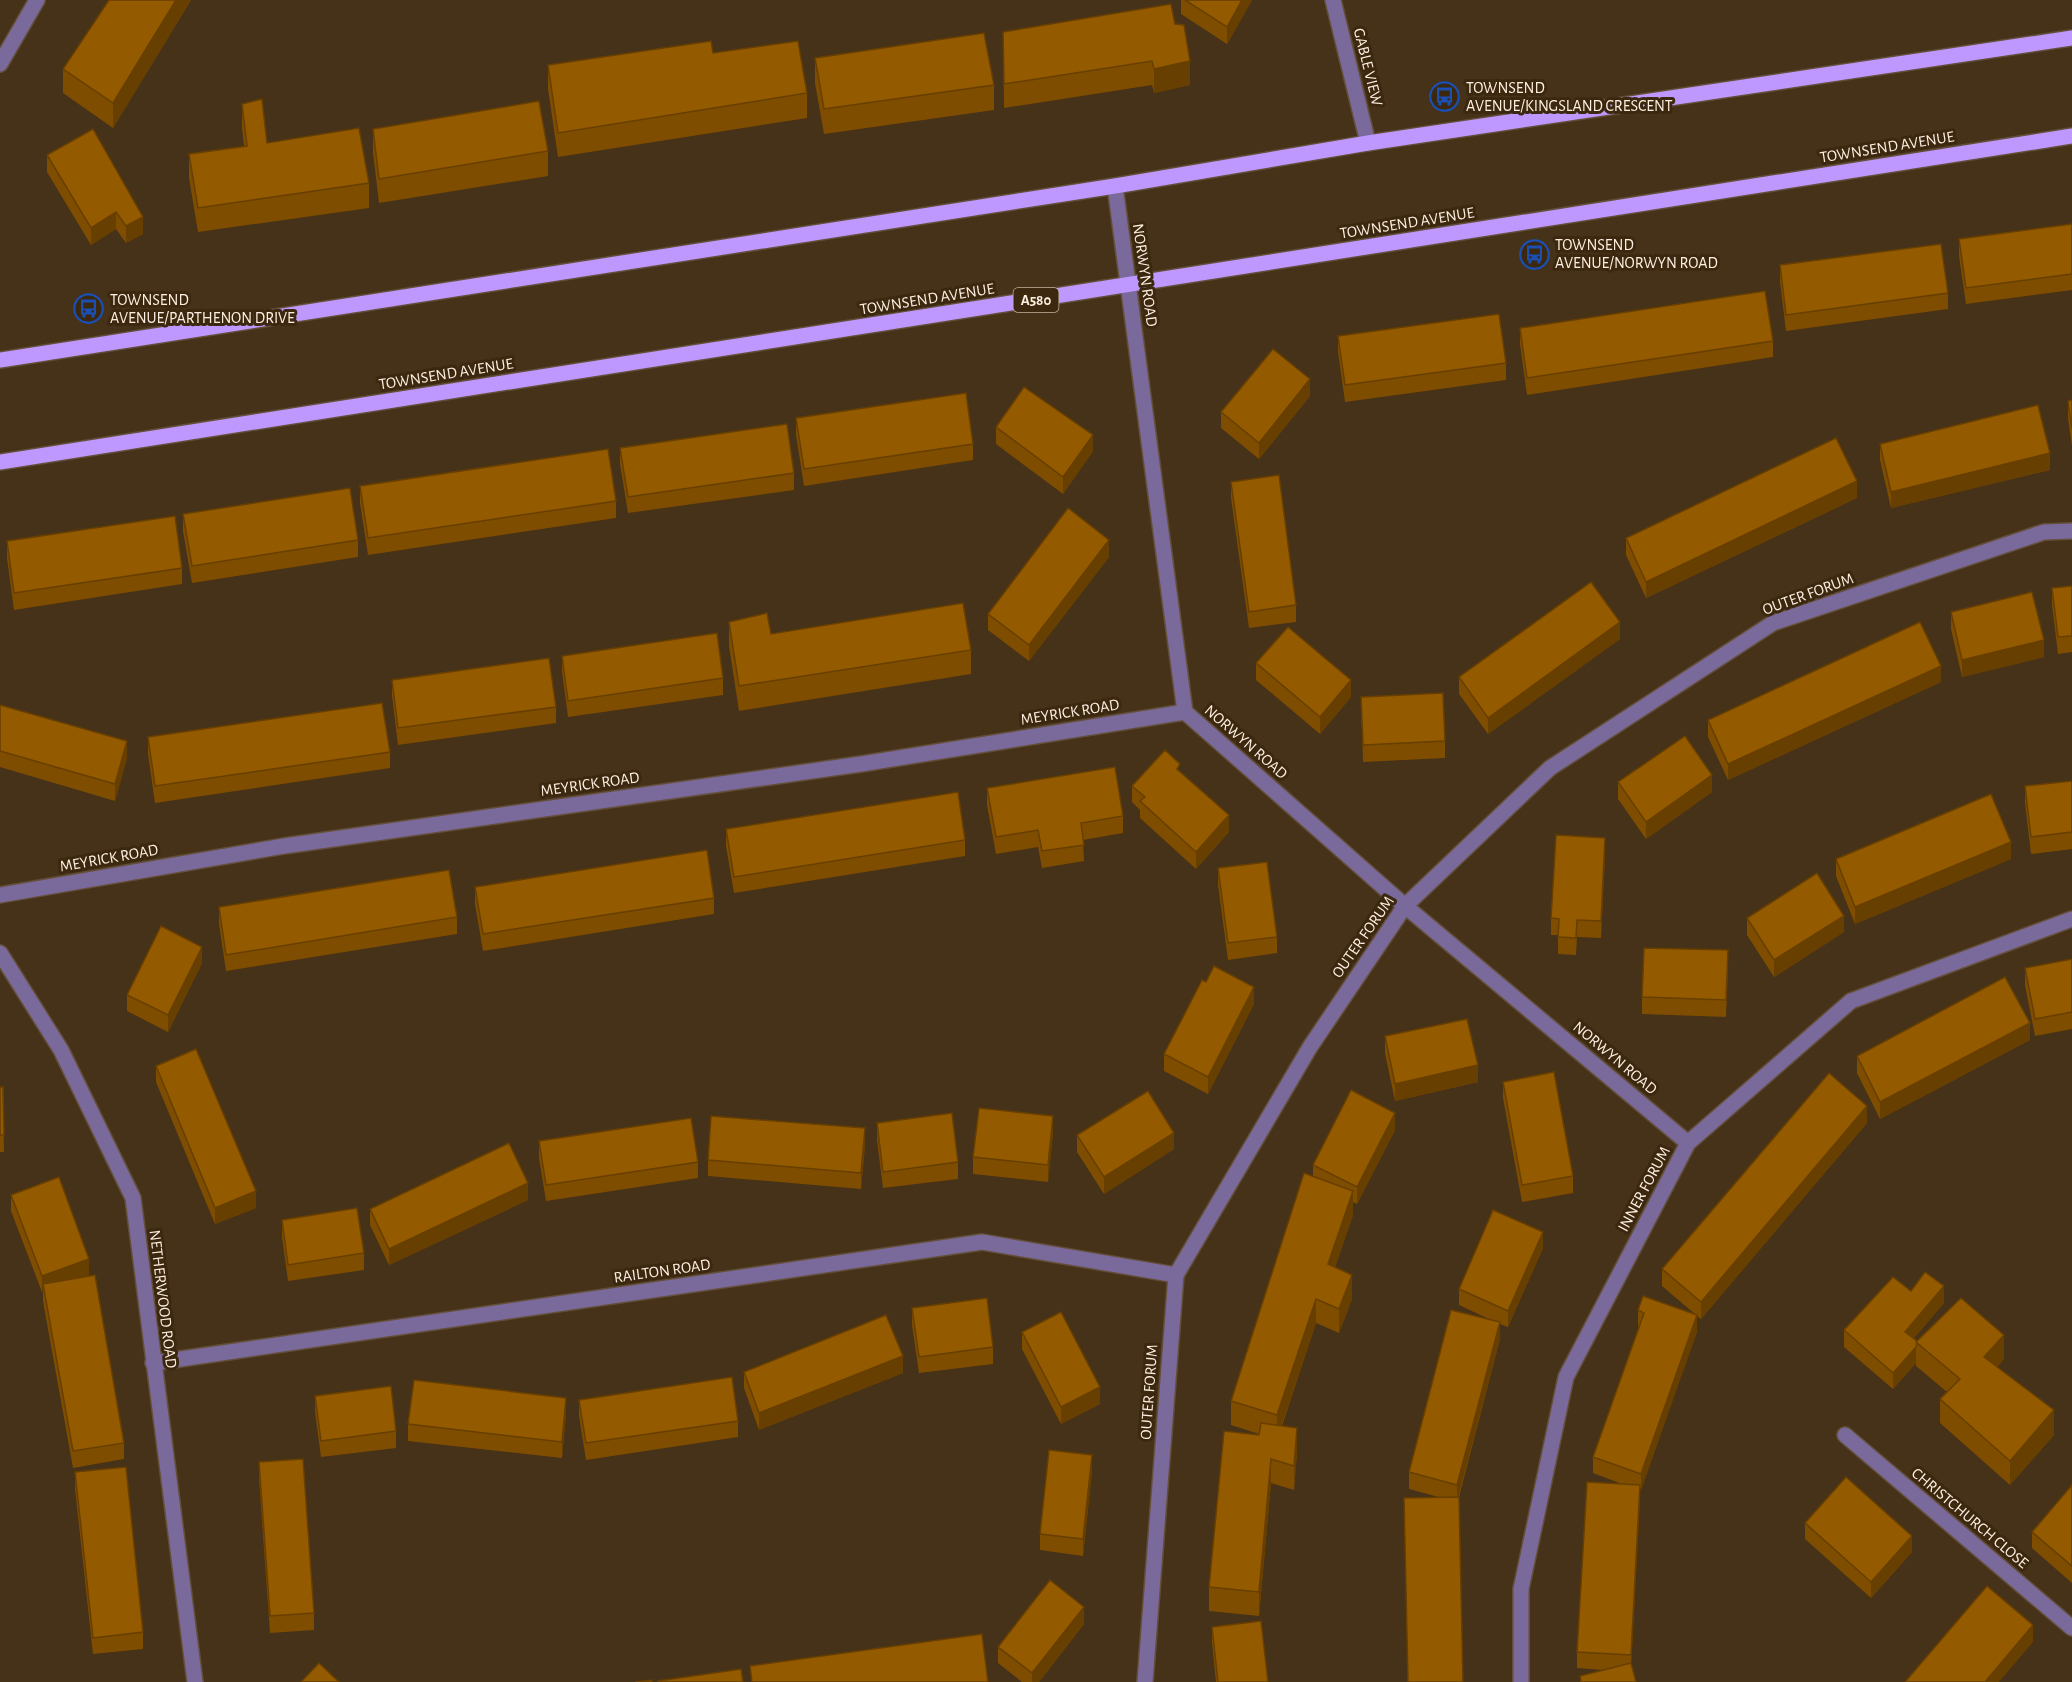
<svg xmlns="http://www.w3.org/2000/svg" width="2072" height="1682" font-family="'Alegreya Sans',sans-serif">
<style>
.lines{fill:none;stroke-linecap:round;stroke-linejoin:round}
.minor-casing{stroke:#634f39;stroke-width:18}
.primary-casing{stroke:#634f39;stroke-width:18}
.minor{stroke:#7a699b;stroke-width:15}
.primary{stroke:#be98ff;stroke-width:15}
.wall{fill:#7e4d00}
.shaded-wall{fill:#673f00}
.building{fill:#935a00;stroke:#673f00;stroke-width:1.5}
.labels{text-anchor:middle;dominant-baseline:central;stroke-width:6;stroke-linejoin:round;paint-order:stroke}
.shield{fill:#3c270f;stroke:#c3b3a2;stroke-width:1.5}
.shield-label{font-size:15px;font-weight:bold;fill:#fdefe1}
.street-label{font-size:16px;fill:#fdefe1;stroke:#3c270f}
.poi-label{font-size:16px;fill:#fdefe1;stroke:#3c270f;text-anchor:start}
</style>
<rect width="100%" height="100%" fill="#463119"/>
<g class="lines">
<defs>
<g id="minor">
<path d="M1333,0L1368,143"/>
<path d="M0,64L37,0"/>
<path d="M1115,186L1185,712L1405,906L1688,1143"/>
<path d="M0,895L284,846L861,764L1185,712"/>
<path d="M0,953L61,1050L133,1198L195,1682"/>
<path d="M153,1363L982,1242L1176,1275"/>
<path d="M1845,1435L2072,1628"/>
<path d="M1145,1682L1176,1275L1310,1047L1405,906L1550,768L1773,623L2044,532L2072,531"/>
<path d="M1521,1682V1589L1566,1377L1688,1143L1851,1001L2072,919"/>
</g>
<g id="primary">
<path d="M0,360L1115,186L1368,143L2072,38"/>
<path d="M0,462L2072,136"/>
</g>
</defs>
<use href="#minor" class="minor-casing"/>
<use href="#primary" class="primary-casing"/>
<use href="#minor" class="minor"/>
<use href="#primary" class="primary"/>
</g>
<g class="wall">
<path d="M109,0H191L113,128L63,93V69Z"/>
<path d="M1181,0H1252L1227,44L1181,14Z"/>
<path d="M1175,24L1190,85L1154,93L1152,85L1004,108L1003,32Z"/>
<path d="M713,53L807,93V118L558,157L548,89V65Z"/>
<path d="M815,58L994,85V110L824,134L815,83Z"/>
<path d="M242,104L267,143L369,183V208L198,232L189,178V154L244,146L242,128Z"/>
<path d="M373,129L548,151V176L379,203L373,153Z"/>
<path d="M47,155L143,234L126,243L116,229L91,245L47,172Z"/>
<path d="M2072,224V290L1966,304L1959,256V239Z"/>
<path d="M1780,265L1948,293V309L1786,331L1780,282Z"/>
<path d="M1520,328L1773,341V357L1527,395L1520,344Z"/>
<path d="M1338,336L1506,363V380L1345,402L1338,352Z"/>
<path d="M1310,396L1259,459L1221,428V412Z"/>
<path d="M2072,400V446L2068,418V401Z"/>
<path d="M796,418L973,444V460L804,486L796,435Z"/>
<path d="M996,427L1093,451L1063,494L996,444Z"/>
<path d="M1880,444L2050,470L1891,508L1880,460Z"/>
<path d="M620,448L794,473V490L628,513L620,464Z"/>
<path d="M1231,482L1296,605V622L1249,628L1231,498Z"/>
<path d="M360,486L616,501V518L368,555L360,503Z"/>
<path d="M1857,498L1646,598L1626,555V538Z"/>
<path d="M183,514L358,540V557L192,583L183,531Z"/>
<path d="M7,541L182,568V584L14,610L7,558Z"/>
<path d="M1109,557L1029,661L988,630V614Z"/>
<path d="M2072,586V652L2058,654L2052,605V588Z"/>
<path d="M1951,612L2044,657L1962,677L1951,629Z"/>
<path d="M729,622L771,634L971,650V674L739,711L729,646Z"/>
<path d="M1620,639L1488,734L1459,694V677Z"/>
<path d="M562,656L723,678V695L568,717L562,672Z"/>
<path d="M1256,663L1351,697L1320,734L1256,680Z"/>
<path d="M392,680L556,707V723L398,745L392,696Z"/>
<path d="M1941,682L1728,780L1708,737V720Z"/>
<path d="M1361,697L1445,741V758L1363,762Z"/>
<path d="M0,705L127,758L115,801L0,767Z"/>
<path d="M148,737L390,752V768L155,803L148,754Z"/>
<path d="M1180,772L1229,832L1196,869L1140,818V810L1132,802V786Z"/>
<path d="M2072,781V849L2031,854L2025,803V786Z"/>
<path d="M1618,782L1712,792L1646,839L1618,799Z"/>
<path d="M987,788L1123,816V833L1083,840L1084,861L1042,868L1038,847L996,854L987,805Z"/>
<path d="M726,829L965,840V856L734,893L726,846Z"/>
<path d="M1605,854L1601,938L1577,937L1576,955L1558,954V935H1551V918Z"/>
<path d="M1836,859H2011L1855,924L1836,876Z"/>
<path d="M1218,868L1277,937V953L1228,960L1218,885Z"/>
<path d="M475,887L714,898V914L483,951L475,904Z"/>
<path d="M219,907L457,917V934L226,971L219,924Z"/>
<path d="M1747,918L1844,932L1774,977L1747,935Z"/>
<path d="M2072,959V1029L2035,1036L2025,985V968Z"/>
<path d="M202,963L168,1032L127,1011V995Z"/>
<path d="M1728,967L1726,1017L1642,1014V997Z"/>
<path d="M1206,982L1254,1004L1208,1094L1164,1071V1054Z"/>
<path d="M1385,1036L1478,1082L1395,1101L1385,1053Z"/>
<path d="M2030,1040L1880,1119L1857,1073V1056Z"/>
<path d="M156,1066L256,1208L215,1224L156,1082Z"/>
<path d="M1503,1082L1573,1176V1193L1522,1202L1503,1098Z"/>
<path d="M0,1087H3L4,1152H0Z"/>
<path d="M877,1123L958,1162V1179L883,1188L877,1140Z"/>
<path d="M1867,1123L1701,1319L1697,1316V1332L1640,1490L1631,1664L1636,1682H1580V1676L1603,1670L1577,1668V1652L1622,1484L1593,1473V1457L1639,1327H1638V1310L1696,1315L1662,1286V1269Z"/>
<path d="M1395,1130L1357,1204L1353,1202V1215L1335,1267L1352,1299L1339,1333L1316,1323L1282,1426L1297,1452L1294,1490L1271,1483L1259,1616L1209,1611V1587L1259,1434L1231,1425V1401L1313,1176V1165Z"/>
<path d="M1053,1133L1048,1182L973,1174V1157Z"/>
<path d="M1077,1135L1174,1149L1104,1194L1077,1152Z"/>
<path d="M539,1141L698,1162V1178L546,1201L539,1158Z"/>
<path d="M865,1145L861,1189L708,1176V1160Z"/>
<path d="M11,1195L89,1275L86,1276L124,1443V1459L73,1468L43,1301V1292H42L11,1211Z"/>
<path d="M528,1200L389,1265L370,1225V1209Z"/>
<path d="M282,1220L364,1253V1270L288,1281L282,1237Z"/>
<path d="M1543,1248L1508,1327L1500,1324V1339L1459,1497L1442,1498L1409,1489V1472L1491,1320L1459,1305V1289Z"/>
<path d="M1911,1291L1944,1303L1913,1339L1917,1341L2004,1359L1997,1367L2054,1435L2010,1485L1940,1423V1399L1947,1392L1916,1366V1363L1893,1389L1844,1347V1330Z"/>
<path d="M912,1308L993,1347V1364L919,1373L912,1325Z"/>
<path d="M1022,1332L1100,1404L1061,1424L1022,1349Z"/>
<path d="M744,1372L903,1373L759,1430L744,1388Z"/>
<path d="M315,1396L396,1431V1448L321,1457L315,1412Z"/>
<path d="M579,1400L738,1421V1437L586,1460L579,1416Z"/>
<path d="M566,1414L562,1458L408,1441V1424Z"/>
<path d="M259,1462L314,1613V1630L270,1633L259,1479Z"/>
<path d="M1092,1471L1083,1556L1040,1550V1534Z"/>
<path d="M75,1472L143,1632V1649L93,1654L75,1489Z"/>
<path d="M2072,1485V1583L2032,1548V1532Z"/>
<path d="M1805,1523L1912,1552L1871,1598L1805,1539Z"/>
<path d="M1084,1624L1039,1682H1022L998,1663V1647Z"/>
<path d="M1212,1627L1268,1682H1216L1212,1643Z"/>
</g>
<g class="shaded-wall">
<path d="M176,0H191L113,128V103Z"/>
<path d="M1242,0H1252L1227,44V27Z"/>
<path d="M1190,61V85L1154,93V69Z"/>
<path d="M116,212V229L91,245V228Z"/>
<path d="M143,217V234L126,243V226Z"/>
<path d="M1310,379V396L1259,459V443Z"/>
<path d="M1093,435V451L1063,494V477Z"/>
<path d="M2050,453V470L1891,508V492Z"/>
<path d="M1857,481V498L1646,598V582Z"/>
<path d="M1109,540V557L1029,661V645Z"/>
<path d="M1620,622V639L1488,734V718Z"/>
<path d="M2044,640V657L1962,677V660Z"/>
<path d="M1941,666V682L1728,780V764Z"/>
<path d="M1351,680V697L1320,734V717Z"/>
<path d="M127,741V758L115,801V784Z"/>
<path d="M1712,775V792L1646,839V822Z"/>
<path d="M1229,815V832L1196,869V852Z"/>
<path d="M1605,838V854L1601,938V921Z"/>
<path d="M2011,842V859L1855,924V907Z"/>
<path d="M1844,916V932L1774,977V960Z"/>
<path d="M202,947V963L168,1032V1015Z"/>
<path d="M1254,987V1004L1208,1094V1077Z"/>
<path d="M2030,1023V1040L1880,1119V1102Z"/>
<path d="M1478,1065V1082L1395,1101V1084Z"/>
<path d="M1867,1106V1123L1701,1319V1302Z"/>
<path d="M1395,1113V1130L1357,1204V1187Z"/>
<path d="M1053,1116V1133L1048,1182V1165Z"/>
<path d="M865,1128V1145L861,1189V1173Z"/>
<path d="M1174,1133V1149L1104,1194V1177Z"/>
<path d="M528,1183V1200L389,1265V1249Z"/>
<path d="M256,1191V1208L215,1224V1208Z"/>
<path d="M1353,1191V1215L1328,1288V1264Z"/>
<path d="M1543,1232V1248L1508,1327V1311Z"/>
<path d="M89,1259V1275L44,1291L43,1284V1292H42V1276Z"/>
<path d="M1352,1275V1299L1339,1333V1309Z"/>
<path d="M1944,1286V1303L1905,1349V1332Z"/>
<path d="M1316,1299V1323L1277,1439V1415Z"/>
<path d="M1697,1315V1332L1641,1491V1474Z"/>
<path d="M1500,1322V1339L1457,1501V1485Z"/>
<path d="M2004,1335V1359L1984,1381V1357Z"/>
<path d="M1916,1347V1363L1893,1389V1373Z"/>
<path d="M903,1356V1373L759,1430V1413Z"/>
<path d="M1100,1387V1404L1061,1424V1407Z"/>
<path d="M566,1398V1414L562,1458V1442Z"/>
<path d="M2054,1410V1435L2010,1485V1461Z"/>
<path d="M1297,1428V1452L1294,1490V1466Z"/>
<path d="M1092,1455V1471L1083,1556V1539Z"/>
<path d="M1271,1459V1483L1259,1616V1592Z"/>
<path d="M1640,1485V1502L1631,1672V1655Z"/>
<path d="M1912,1536V1552L1871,1598V1582Z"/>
<path d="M1084,1607V1624L1039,1682H1032V1673Z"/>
<path d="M2033,1625V1642L1999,1682H1985Z"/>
</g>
<g class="building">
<path d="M109,0H176L113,103L63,69Z"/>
<path d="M1185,0H1242L1227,27Z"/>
<path d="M1171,4L1175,24L1184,25L1190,61L1154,69L1152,61L1004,84L1003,32Z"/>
<path d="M984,33L994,85L824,109L815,58Z"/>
<path d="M711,41L713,53L798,41L807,93L558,133L548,65Z"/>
<path d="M262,99L267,143L359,128L369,183L198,208L189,154L247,146L242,104Z"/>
<path d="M539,101L548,151L379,179L373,129Z"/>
<path d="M93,129L143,217L126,226L116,212L91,228L47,155Z"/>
<path d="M2072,224V274L1966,288L1959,239Z"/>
<path d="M1941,244L1948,293L1786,315L1780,265Z"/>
<path d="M1765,291L1773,341L1527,378L1520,328Z"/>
<path d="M1499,314L1506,363L1345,385L1338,336Z"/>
<path d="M1273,349L1310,379L1259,443L1221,412Z"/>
<path d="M1024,387L1093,435L1063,477L996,427Z"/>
<path d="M966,393L973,444L804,469L796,418Z"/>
<path d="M2072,400V429L2068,401Z"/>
<path d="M2038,405L2050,453L1891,492L1880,444Z"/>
<path d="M787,424L794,473L628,497L620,448Z"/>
<path d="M1836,438L1857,481L1646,582L1626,538Z"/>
<path d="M608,449L616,501L368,538L360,486Z"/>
<path d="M1279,475L1296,605L1249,612L1231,482Z"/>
<path d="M350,488L358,540L192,566L183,514Z"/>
<path d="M1068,508L1109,540L1029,645L988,614Z"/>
<path d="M175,516L182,568L14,593L7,541Z"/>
<path d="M1591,582L1620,622L1488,718L1459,677Z"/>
<path d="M2072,586V636L2058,637L2052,588Z"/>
<path d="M2032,592L2044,640L1962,660L1951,612Z"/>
<path d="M963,603L971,650L739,686L729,622L767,613L771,634Z"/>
<path d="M1920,622L1941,666L1728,764L1708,720Z"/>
<path d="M1288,627L1351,680L1320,717L1256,663Z"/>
<path d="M717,633L723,678L568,701L562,656Z"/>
<path d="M549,658L556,707L398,728L392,680Z"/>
<path d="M1443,693L1445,741L1363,745L1361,697Z"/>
<path d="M382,703L390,752L155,786L148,737Z"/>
<path d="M0,705L127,741L115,784L0,751Z"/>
<path d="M1685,736L1712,775L1646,822L1618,782Z"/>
<path d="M1165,750L1180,764L1177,769L1229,815L1196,852L1140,801L1145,797L1132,786Z"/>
<path d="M1115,767L1123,816L1081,823L1084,845L1042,851L1038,830L996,837L987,788Z"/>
<path d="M2072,781V832L2031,837L2025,786Z"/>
<path d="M958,792L965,840L734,877L726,829Z"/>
<path d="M1991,794L2011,842L1855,907L1836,859Z"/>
<path d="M1556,835L1605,838L1601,921L1577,920L1576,938L1558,937L1559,919L1551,918Z"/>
<path d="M707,850L714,898L483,934L475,887Z"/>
<path d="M1267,862L1277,937L1228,943L1218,868Z"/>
<path d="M449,870L457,917L226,955L219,907Z"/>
<path d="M1817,873L1844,916L1774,960L1747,918Z"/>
<path d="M161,926L202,947L168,1015L127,995Z"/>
<path d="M1644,948L1728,950L1726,1000L1642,997Z"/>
<path d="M2072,959V1012L2035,1019L2025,968Z"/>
<path d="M1214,966L1254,987L1208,1077L1164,1054L1202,980L1206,982Z"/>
<path d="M2005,977L2030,1023L1880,1102L1857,1056Z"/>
<path d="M1467,1019L1478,1065L1395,1084L1385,1036Z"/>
<path d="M196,1049L256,1191L215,1208L156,1066Z"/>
<path d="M1554,1072L1573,1176L1522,1185L1503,1082Z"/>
<path d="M1829,1073L1867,1106L1701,1302L1662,1269Z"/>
<path d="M0,1087H3L4,1135H0Z"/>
<path d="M1351,1090L1395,1113L1357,1187L1313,1165Z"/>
<path d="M1148,1091L1174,1133L1104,1177L1077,1135Z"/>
<path d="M979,1108L1053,1116L1048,1165L973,1157Z"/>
<path d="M952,1113L958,1162L883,1172L877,1123Z"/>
<path d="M711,1116L865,1128L861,1173L708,1160Z"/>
<path d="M691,1118L698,1162L546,1185L539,1141Z"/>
<path d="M509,1143L528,1183L389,1249L370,1209Z"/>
<path d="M1304,1173L1353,1191L1328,1264L1352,1275L1339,1309L1316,1299L1277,1415L1231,1401Z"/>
<path d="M59,1177L89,1259L42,1276L11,1195Z"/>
<path d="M357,1208L364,1253L288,1265L282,1220Z"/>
<path d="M1493,1210L1543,1232L1508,1311L1459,1289Z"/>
<path d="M1925,1272L1944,1286L1905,1332L1917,1341L1916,1347L1893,1373L1844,1330L1893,1277L1911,1291Z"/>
<path d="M95,1275L124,1443L73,1451L43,1284Z"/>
<path d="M1643,1296L1697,1315L1641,1474L1593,1457L1644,1313L1638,1310Z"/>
<path d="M987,1298L993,1347L919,1357L912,1308Z"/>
<path d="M1961,1298L2004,1335L1984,1357L2054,1410L2010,1461L1940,1399L1960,1379L1916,1342Z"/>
<path d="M1451,1310L1500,1322L1457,1485L1409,1472Z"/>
<path d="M1061,1312L1100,1387L1061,1407L1022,1332Z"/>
<path d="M886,1315L903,1356L759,1413L744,1372Z"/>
<path d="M732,1377L738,1421L586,1443L579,1400Z"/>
<path d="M414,1380L566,1398L562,1442L408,1424Z"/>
<path d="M391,1386L396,1431L321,1441L315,1396Z"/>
<path d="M1261,1423L1297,1428L1294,1466L1271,1459L1259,1592L1209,1587L1224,1431L1259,1435Z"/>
<path d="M1049,1450L1092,1455L1083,1539L1040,1534Z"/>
<path d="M303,1459L314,1613L270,1616L259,1462Z"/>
<path d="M126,1467L143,1632L93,1638L75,1472Z"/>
<path d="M1846,1477L1912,1536L1871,1582L1805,1523Z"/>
<path d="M1587,1482L1640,1485L1631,1655L1577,1652Z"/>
<path d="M2072,1485V1566L2032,1532Z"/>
<path d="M1459,1497L1463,1682H1408L1404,1498Z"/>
<path d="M1050,1580L1084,1607L1032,1673L998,1647Z"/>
<path d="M1987,1586L2033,1625L1985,1682H1905Z"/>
<path d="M1261,1621L1268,1682H1218L1212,1627Z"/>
<path d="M982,1634L988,1682H752L750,1666Z"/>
<path d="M319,1663L339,1682H301Z"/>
<path d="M1631,1663L1636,1682H1581L1580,1676Z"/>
<path d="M741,1669L743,1682H658V1681Z"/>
<path d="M652,1680V1682H635Z"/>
</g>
<defs>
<symbol id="bus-ring" viewBox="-11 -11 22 22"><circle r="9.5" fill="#3c270f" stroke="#1a4fb4" stroke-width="1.5"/><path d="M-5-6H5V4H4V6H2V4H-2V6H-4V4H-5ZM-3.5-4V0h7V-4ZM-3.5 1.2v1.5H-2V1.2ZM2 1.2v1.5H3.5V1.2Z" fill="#1a4fb4"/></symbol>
</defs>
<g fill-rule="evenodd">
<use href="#bus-ring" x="1428" y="80" width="33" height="33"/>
<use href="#bus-ring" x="1518" y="238" width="33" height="33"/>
<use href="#bus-ring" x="72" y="292" width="33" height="33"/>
</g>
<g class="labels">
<rect class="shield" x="1013.5" y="288" width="45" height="24" rx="4.5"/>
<g class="shield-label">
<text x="1036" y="300">A580</text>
</g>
<g class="street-label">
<text transform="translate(1368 67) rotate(76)">GABLE VIEW</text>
<text transform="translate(1887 147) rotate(-9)">TOWNSEND AVENUE</text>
<text transform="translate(1407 223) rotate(-9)">TOWNSEND AVENUE</text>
<text transform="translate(1145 275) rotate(82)">NORWYN ROAD</text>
<text transform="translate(927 299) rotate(-9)">TOWNSEND AVENUE</text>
<text transform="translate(446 374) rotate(-9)">TOWNSEND AVENUE</text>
<text transform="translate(1808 594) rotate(-20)">OUTER FORUM</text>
<text transform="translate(1070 712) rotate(-9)">MEYRICK ROAD</text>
<text transform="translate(1246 742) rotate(41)">NORWYN ROAD</text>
<text transform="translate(590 784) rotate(-8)">MEYRICK ROAD</text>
<text transform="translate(109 858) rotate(-10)">MEYRICK ROAD</text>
<text transform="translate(1363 937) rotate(-55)">OUTER FORUM</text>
<text transform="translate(1615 1058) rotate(40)">NORWYN ROAD</text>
<text transform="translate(1644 1189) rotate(-62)">INNER FORUM</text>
<text transform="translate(662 1271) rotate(-8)">RAILTON ROAD</text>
<text transform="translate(163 1299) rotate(83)">NETHERWOOD ROAD</text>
<text transform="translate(1149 1392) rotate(-86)">OUTER FORUM</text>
<text transform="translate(1970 1518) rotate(40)">CHRISTCHURCH CLOSE</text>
</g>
<g class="poi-label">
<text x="1466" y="88">TOWNSEND<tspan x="1466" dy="18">AVENUE/KINGSLAND CRESCENT</tspan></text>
<text x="1555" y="245">TOWNSEND<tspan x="1555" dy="18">AVENUE/NORWYN ROAD</tspan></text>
<text x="110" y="300">TOWNSEND<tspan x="110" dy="18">AVENUE/PARTHENON DRIVE</tspan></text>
</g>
</g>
</svg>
